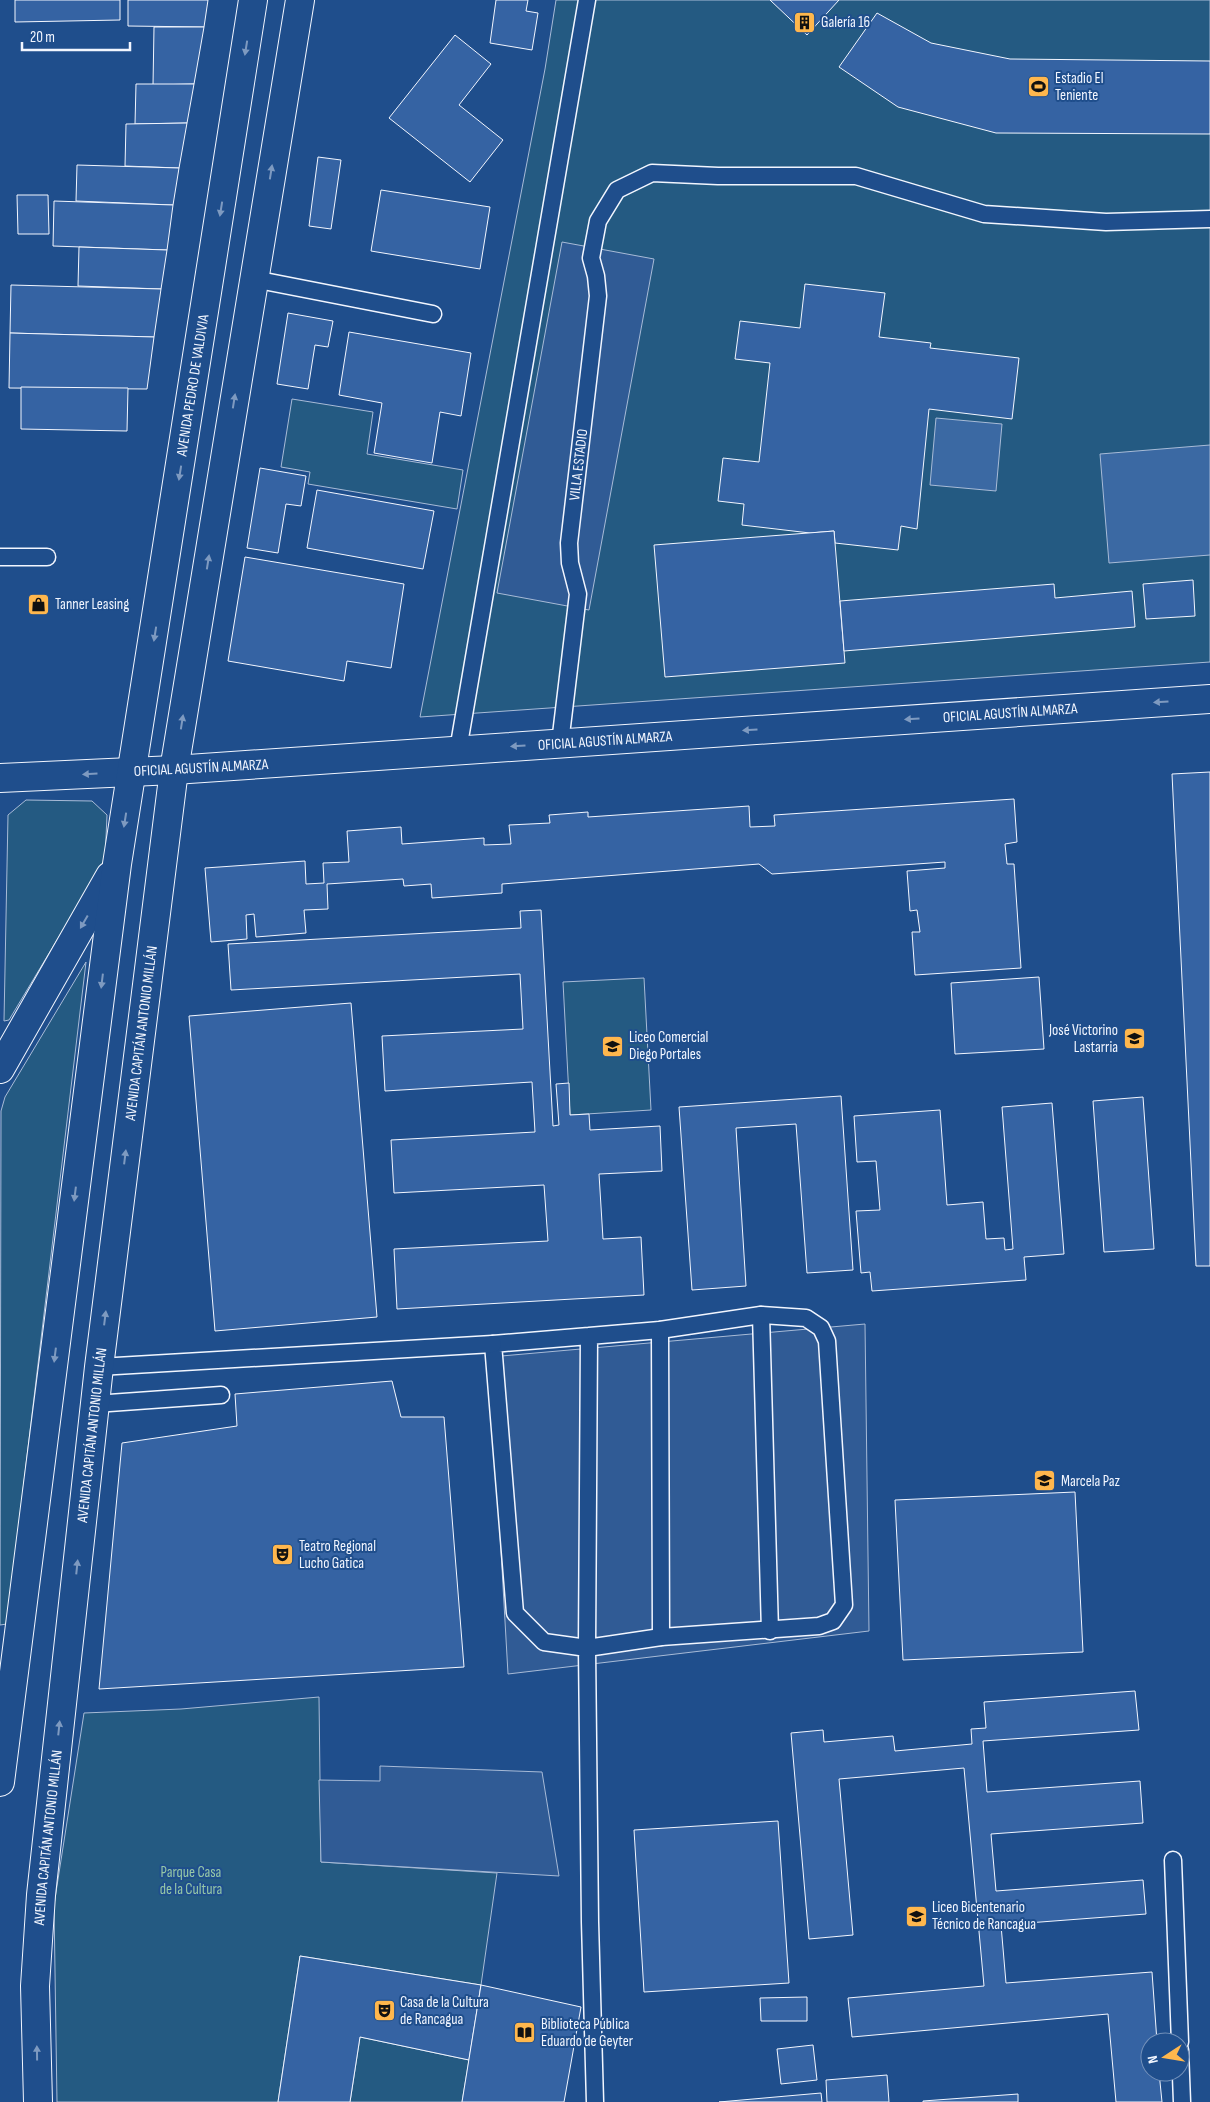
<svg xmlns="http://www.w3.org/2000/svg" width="1210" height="2102" font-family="'Sofia Sans Condensed',sans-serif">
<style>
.green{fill:#245a82;stroke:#a8bbd7}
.parking{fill:#305b95;stroke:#a8bbd7}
.water{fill:#3b69a3;stroke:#a8bbd7}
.building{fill:#3563a3;stroke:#f2f6ff}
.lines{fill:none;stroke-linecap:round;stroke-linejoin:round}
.service-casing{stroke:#f2f6ff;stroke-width:19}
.minor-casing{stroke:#f2f6ff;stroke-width:30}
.tertiary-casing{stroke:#f2f6ff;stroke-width:30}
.secondary-casing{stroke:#f2f6ff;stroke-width:30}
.service{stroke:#1f4e8c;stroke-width:16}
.minor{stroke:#1f4e8c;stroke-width:28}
.tertiary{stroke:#1f4e8c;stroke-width:28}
.secondary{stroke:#1f4e8c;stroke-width:28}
.oneway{fill:#7e9ac0}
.labels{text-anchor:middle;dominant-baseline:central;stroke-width:4;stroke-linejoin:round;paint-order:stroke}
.poi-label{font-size:15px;fill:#f2f6ff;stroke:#1f4e8c;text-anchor:start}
.street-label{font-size:15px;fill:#f2f6ff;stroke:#1f4e8c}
.park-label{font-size:15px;fill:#97c8a6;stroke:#1f4e8c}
</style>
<rect width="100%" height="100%" fill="#1f4e8c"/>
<g class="green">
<path d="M556,0H1210V662L420,717L545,69Z"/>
<path d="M292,399L373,412L367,454L463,470L457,509L308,484L310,472L281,467Z"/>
<path d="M26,800L92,801L107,815L105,860L9,1020L4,1021L8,815Z"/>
<path d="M86,962L7,1624L0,1625L1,1111L5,1097Z"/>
<path d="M644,978L651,1110L570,1115L563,982Z"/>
<path d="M319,1697L321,1862L497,1873L481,1985L300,1956L278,2102H57L54,1905L84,1713L181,1709Z"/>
<path d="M360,2037L469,2060L462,2102H350Z"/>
</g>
<g class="parking">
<path d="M562,242L654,259L589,610L497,593Z"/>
<path d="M865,1324L869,1631L508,1674L490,1357Z"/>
<path d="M380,1766L542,1772L559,1876L321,1862L319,1780L380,1781Z"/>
</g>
<g class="water">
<path d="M936,418L1002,424L996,491L930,485Z"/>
<path d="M1210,445V555L1109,563L1100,454Z"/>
</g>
<g class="building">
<path d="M15,0H120V20L15,22Z"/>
<path d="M128,0H208L204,27L128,26Z"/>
<path d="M496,0H528L526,11L538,13L532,50L490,43Z"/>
<path d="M770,0H839L807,35Z"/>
<path d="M877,13L931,43L1010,59L1210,61V134L996,133L898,107L839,67Z"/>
<path d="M154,27H204L194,84L153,85Z"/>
<path d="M455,35L491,64L459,105L503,140L470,182L389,118Z"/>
<path d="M136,84H194L187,123L135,124Z"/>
<path d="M187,123L179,168L125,166L126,124Z"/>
<path d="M318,157L341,160L331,229L309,226Z"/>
<path d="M77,165L179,168L173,205L76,201Z"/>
<path d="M381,190L490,207L480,269L371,251Z"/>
<path d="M17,195H48L49,234H18Z"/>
<path d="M54,201L173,205L167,250L53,246Z"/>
<path d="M79,247L167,250L161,289L78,286Z"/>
<path d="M805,284L885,293L879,337L931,343L930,348L1019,358L1012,419L929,409L917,529L901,526L898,550L835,543L834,531L810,533L742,525L744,504L718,501L723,458L759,462L770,363L735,359L740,321L800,328Z"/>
<path d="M11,285L161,289L154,337L10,333Z"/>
<path d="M288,313L333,321L328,347L315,345L308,389L277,384Z"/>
<path d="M349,332L471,353L461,416L440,412L432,463L374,453L382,403L339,395Z"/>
<path d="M10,333L154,337L147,389L9,388Z"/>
<path d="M21,387L128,388L127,431L21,429Z"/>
<path d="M260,468L306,476L301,506L286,504L278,553L247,548Z"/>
<path d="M317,490L434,511L423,569L307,548Z"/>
<path d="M834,531L845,663L665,677L654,545Z"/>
<path d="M245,557L404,584L391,668L347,661L344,681L228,661Z"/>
<path d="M1193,580L1195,616L1146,619L1143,584Z"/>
<path d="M1054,584L1055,598L1132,591L1135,627L844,651L840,601Z"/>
<path d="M1210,772V1266H1196L1172,774Z"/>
<path d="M1014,799L1017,842L1005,844L1007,864H1014L1021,968L915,975L912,932H920L917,910L910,911L907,871L945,868V862L772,874L759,864L502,884V893L432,898L431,884L404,886L403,879L327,884L328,909L304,910L306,933L256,937L254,914L246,915L247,939L211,942L205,868L305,861L306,884L324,883L323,863L349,862L347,831L401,827L402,844L484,838V845L511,844L509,825L550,823L549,815L588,812V817L749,806L750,827L775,826L774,815Z"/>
<path d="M541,910L553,1126L559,1125L556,1084L569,1083L570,1115L589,1114L590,1130L660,1126L662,1171L599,1174L603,1239L641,1237L644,1295L397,1309L394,1249L548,1241L544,1185L394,1193L391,1140L535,1132L532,1082L385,1091L382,1036L523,1029L520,974L231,990L228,944L521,928L520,911Z"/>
<path d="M1039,977L1044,1049L955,1054L951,983Z"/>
<path d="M351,1003L377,1317L215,1331L189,1016Z"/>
<path d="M841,1096L853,1270L807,1273L796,1124L736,1128L746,1286L692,1290L679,1107Z"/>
<path d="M1143,1097L1154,1249L1104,1252L1093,1101Z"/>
<path d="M1052,1103L1064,1254L1024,1257L1026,1280L872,1291L870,1272L861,1273L856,1211L880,1210L876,1161L857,1162L854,1116L940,1110L947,1205L983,1202L986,1239L1004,1238L1005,1250L1013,1249L1002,1107Z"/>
<path d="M392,1381L401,1417H444L464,1667L99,1689L122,1443L237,1426L235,1394Z"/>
<path d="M1075,1492L1083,1652L903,1660L895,1500Z"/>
<path d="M1135,1691L1139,1730L983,1741L987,1792L1140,1781L1143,1823L991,1834L996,1891L1143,1880L1146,1914L1001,1925L1006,1983L1152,1972L1157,2042H1150V2072H1159L1162,2102H1116L1108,2014L852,2037L848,1998L984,1986L964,1768L839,1779L853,1935L809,1939L791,1733L823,1730L824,1742L893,1736L895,1751L972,1744L971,1729L986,1728L984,1702Z"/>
<path d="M778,1821L789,1983L644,1992L634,1830Z"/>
<path d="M300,1956L481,1985L469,2060L360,2037L350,2102H278Z"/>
<path d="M481,1985L581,2007L564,2102H462Z"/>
<path d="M807,1997V2021H761L760,1998Z"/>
<path d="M813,2045L817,2080L781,2084L777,2049Z"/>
<path d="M887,2075L889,2102H827L826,2080Z"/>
<path d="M821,2093L822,2102H719Z"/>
<path d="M1018,2094V2102H923V2101Z"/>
</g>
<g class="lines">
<defs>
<g id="service">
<path d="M254,279L433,314"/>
<path d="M0,557H47"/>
<path id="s1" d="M560,743L578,594L570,563L569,543L598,296L596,276L591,258L598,221L617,190L652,173L718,176H856L984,214L1106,222L1210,219"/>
<path d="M458,750L587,0"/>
<path d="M761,1315L770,1631"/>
<path d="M660,1330L661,1637"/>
<path d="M589,1336L660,1330L761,1315L806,1318L821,1328L827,1341L844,1605L833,1621L819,1626L661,1637L587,1648L544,1642L515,1613L493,1344L589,1336L587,1648L590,1922L595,2102"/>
<path d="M99,1367L493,1344"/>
<path d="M95,1404L221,1395"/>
<path d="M1173,1860L1180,2042"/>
<path d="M1180,2050L1182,2102"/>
</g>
<path id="minor" d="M0,778L174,770"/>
<g id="tertiary">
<path id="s2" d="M174,770L1210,699"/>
</g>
<g id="secondary">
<path d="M0,1069L110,876"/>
<path id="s3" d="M0,1782L117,864L253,0"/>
<path id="s4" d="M38,2102L35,1986L41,1895L99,1367L174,770L300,0"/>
</g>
</defs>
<use href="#service" class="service-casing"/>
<use href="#minor" class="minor-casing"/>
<use href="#tertiary" class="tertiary-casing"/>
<use href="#secondary" class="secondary-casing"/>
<use href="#service" class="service"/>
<use href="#minor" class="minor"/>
<use href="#tertiary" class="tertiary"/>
<use href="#secondary" class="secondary"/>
</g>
<defs><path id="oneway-solid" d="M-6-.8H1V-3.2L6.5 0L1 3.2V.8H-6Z" transform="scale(1.25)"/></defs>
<g class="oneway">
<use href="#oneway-solid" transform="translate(246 48) rotate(99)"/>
<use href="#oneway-solid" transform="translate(271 172) rotate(-81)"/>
<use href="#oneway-solid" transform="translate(221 209) rotate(99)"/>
<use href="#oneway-solid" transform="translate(234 401) rotate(-81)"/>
<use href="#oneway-solid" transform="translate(180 473) rotate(99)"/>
<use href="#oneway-solid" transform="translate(208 562) rotate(-81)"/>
<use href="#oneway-solid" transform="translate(155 634) rotate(99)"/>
<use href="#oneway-solid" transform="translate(1161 702) rotate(176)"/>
<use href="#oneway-solid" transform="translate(912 719) rotate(176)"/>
<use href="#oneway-solid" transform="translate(182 722) rotate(-81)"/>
<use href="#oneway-solid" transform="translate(750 730) rotate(176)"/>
<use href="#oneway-solid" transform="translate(518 746) rotate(176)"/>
<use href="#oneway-solid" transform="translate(90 774) rotate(177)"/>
<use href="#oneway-solid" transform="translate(125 820) rotate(99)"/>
<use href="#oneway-solid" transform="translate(84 922) rotate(120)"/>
<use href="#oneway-solid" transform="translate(102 981) rotate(97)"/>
<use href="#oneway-solid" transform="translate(125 1157) rotate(-83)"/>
<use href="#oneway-solid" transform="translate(75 1194) rotate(97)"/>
<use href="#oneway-solid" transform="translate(105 1318) rotate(-83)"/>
<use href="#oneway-solid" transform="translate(55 1355) rotate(97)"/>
<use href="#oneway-solid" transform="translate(77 1567) rotate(-84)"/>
<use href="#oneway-solid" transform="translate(59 1728) rotate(-84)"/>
<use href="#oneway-solid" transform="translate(37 2053) rotate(-91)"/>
</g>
<defs>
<symbol id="building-square" viewBox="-11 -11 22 22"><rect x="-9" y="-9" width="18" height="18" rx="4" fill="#ffb74d" stroke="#1f4e8c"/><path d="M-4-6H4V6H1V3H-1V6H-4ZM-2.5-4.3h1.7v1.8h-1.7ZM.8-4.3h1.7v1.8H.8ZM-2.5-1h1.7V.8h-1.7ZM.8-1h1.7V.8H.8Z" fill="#111"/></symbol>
<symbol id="stadium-square" viewBox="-11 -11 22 22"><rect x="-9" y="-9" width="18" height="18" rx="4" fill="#ffb74d" stroke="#1f4e8c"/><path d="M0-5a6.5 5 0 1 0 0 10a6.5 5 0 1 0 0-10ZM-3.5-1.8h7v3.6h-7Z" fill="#111"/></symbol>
<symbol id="shop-square" viewBox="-11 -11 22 22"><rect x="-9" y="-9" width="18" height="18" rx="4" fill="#ffb74d" stroke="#1f4e8c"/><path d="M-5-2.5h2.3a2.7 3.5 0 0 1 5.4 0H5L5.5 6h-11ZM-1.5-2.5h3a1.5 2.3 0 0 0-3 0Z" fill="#111"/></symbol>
<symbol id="school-square" viewBox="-11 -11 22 22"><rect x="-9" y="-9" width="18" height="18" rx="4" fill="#ffb74d" stroke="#1f4e8c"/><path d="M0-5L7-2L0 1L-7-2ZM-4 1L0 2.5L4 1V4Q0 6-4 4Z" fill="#111"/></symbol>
<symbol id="theatre-square" viewBox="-11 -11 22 22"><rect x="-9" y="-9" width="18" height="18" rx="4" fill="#ffb74d" stroke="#1f4e8c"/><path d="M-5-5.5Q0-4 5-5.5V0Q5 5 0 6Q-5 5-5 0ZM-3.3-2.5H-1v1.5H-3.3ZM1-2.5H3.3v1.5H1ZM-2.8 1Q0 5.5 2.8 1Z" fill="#111"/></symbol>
<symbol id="library-square" viewBox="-11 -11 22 22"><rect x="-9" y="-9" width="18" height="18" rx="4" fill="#ffb74d" stroke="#1f4e8c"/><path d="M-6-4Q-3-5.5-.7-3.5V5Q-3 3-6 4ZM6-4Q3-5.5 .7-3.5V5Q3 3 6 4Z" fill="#111"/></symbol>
</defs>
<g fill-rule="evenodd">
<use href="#building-square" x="792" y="10" width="25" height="25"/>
<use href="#stadium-square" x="1026" y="74" width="25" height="25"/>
<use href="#shop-square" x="26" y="592" width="25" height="25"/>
<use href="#school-square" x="1122" y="1026" width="25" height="25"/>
<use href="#school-square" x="600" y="1034" width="25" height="25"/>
<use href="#school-square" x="1032" y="1468" width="25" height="25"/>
<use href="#theatre-square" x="270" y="1542" width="25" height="25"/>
<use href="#school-square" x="904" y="1904" width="25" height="25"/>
<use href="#theatre-square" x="372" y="1998" width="25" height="25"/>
<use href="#library-square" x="512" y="2020" width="25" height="25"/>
</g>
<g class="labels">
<g class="poi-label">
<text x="821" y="22">Galería 16</text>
<text x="1055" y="78">Estadio El<tspan x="1055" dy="17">Teniente</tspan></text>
<text x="55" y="604">Tanner Leasing</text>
<text x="1118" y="1030" text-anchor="end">José Victorino<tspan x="1118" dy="17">Lastarria</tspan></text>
<text x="629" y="1037">Liceo Comercial<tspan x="629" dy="17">Diego Portales</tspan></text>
<text x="1061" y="1481">Marcela Paz</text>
<text x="299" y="1546">Teatro Regional<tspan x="299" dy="17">Lucho Gatica</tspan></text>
<text x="932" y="1907">Liceo Bicentenario<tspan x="932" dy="17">Técnico de Rancagua</tspan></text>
<text x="400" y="2002">Casa de la Cultura<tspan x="400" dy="17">de Rancagua</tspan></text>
<text x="541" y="2024">Biblioteca Pública<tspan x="541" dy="17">Eduardo de Geyter</tspan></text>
</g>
<g class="street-label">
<text stroke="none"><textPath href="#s3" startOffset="1410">AVENIDA PEDRO DE VALDIVIA</textPath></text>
<text stroke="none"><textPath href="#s1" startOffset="281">VILLA ESTADIO</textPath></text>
<text stroke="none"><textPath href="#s2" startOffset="838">OFICIAL AGUSTÍN ALMARZA</textPath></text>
<text stroke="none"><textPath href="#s2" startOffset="432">OFICIAL AGUSTÍN ALMARZA</textPath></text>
<text transform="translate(201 768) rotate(-3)">OFICIAL AGUSTÍN ALMARZA</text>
<text stroke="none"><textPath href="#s4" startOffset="1075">AVENIDA CAPITÁN ANTONIO MILLÁN</textPath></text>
<text stroke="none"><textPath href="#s4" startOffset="670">AVENIDA CAPITÁN ANTONIO MILLÁN</textPath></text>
<text stroke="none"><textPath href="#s4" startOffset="265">AVENIDA CAPITÁN ANTONIO MILLÁN</textPath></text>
</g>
<g class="park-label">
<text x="191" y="1872">Parque Casa<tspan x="191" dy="17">de la Cultura</tspan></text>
</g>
</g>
<g transform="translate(1165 2057) rotate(258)"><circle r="24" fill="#1f4e8c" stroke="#7391ba"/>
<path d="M0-4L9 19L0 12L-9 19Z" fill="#ffb74d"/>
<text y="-8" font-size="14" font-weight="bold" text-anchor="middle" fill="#f2f6ff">N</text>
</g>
<path d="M22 42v8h108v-8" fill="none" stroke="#f2f6ff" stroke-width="2.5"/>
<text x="30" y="42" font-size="15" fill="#f2f6ff" stroke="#1f4e8c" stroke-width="4" paint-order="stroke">20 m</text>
</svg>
